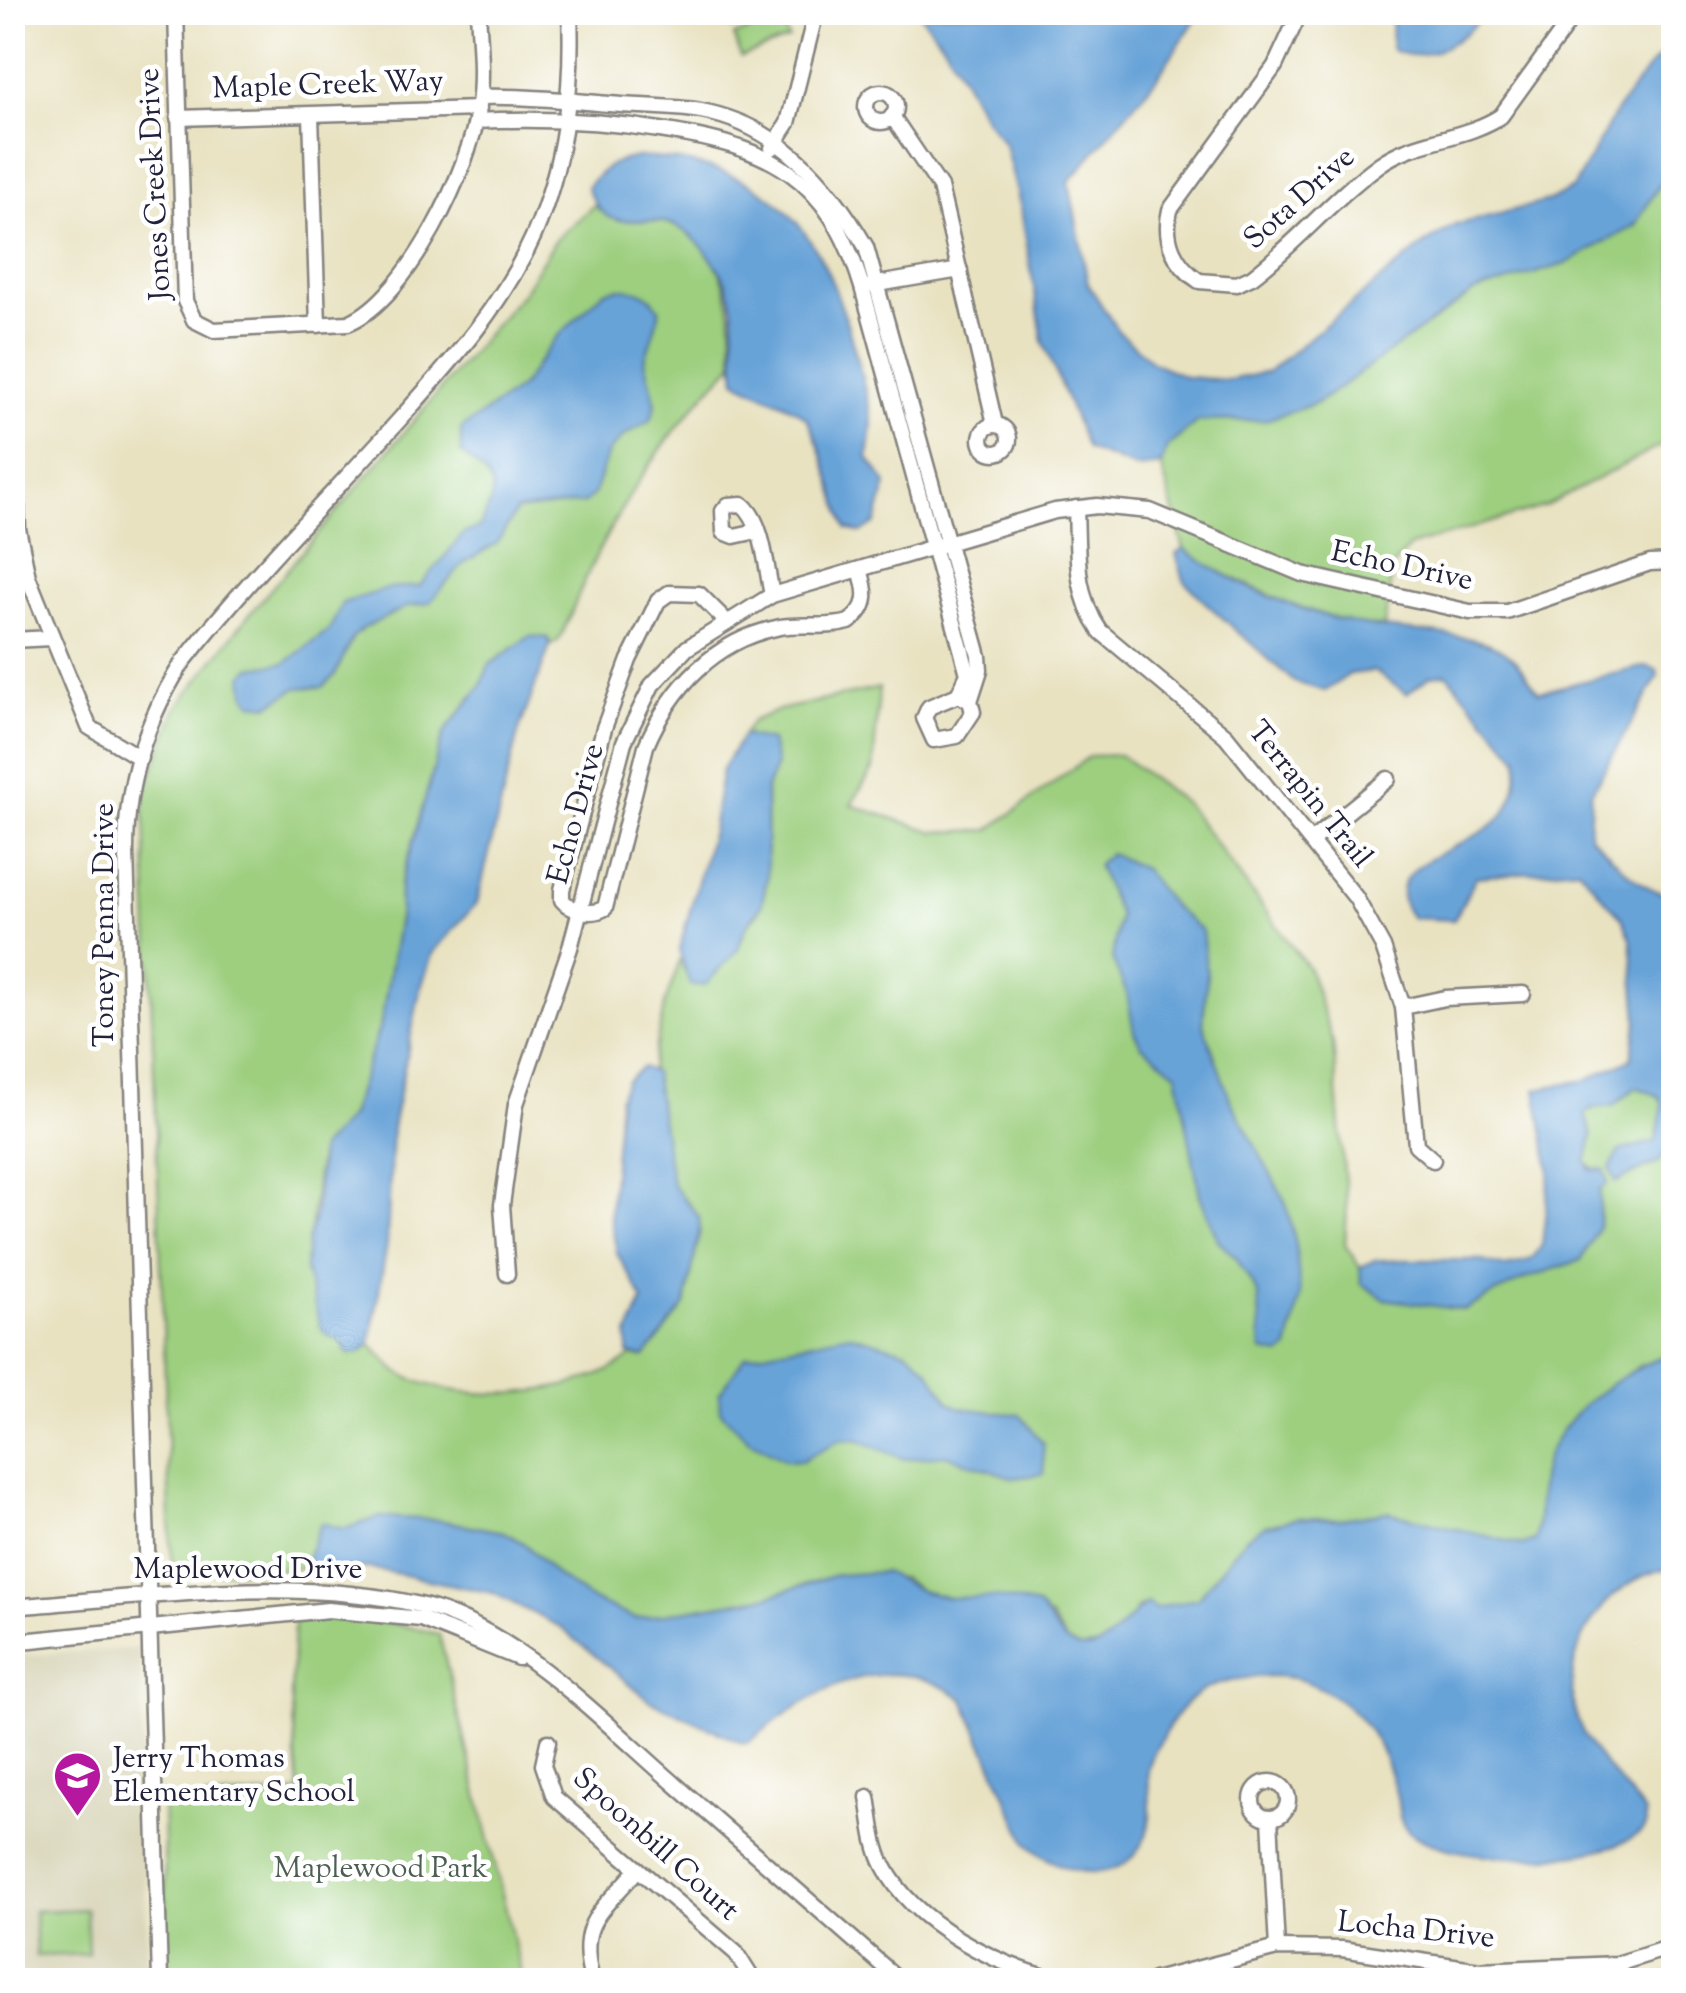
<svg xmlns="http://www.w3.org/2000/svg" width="1686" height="1993" font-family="'Sorts Mill Goudy',serif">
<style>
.built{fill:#d5d2b3}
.green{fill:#9dcf7f;stroke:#60785d;stroke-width:2.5}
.water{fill:#68a3d8;stroke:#45628a;stroke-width:2.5}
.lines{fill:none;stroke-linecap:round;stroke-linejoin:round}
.minor-casing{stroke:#85827e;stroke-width:19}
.minor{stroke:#fff;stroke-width:14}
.labels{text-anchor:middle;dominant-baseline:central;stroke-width:9;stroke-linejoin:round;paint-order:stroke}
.street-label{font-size:30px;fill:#22223b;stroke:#fff}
.poi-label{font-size:30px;fill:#22223b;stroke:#fff;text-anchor:start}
.park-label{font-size:30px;fill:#4d5f53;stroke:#fff}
</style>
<rect width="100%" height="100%" fill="#fff"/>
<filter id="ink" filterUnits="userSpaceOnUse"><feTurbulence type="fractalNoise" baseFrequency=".01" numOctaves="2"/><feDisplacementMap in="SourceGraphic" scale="20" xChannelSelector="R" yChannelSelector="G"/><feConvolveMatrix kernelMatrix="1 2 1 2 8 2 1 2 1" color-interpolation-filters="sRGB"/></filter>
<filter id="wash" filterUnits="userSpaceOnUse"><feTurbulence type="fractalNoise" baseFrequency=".0048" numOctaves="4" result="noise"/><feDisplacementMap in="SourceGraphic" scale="40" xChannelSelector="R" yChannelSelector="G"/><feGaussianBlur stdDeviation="2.25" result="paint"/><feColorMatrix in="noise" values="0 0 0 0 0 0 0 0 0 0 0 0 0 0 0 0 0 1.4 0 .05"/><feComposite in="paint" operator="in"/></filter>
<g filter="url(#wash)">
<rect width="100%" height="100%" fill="#e8e2c1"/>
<path class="built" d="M140,1648L147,1980H13V1656Z"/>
<g class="green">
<path d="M725,12H776V13L731,29Z"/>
<path d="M781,18L789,39L741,57L734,36Z"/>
<path d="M1673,163V439L1546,506L1410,546L1393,566L1384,627L1353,624L1284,602L1206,565L1184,549L1161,465L1166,447L1198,421L1265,420L1317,403L1474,292L1634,226Z"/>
<path d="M594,205C618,229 641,213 668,223C728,243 734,312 733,364C673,425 623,497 587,575C577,597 570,619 559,640L550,646L549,641L505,653L489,665L481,686L444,733L400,886V912L381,1023L350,1116L320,1149L305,1270L317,1310L342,1340L361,1352L370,1344C379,1352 388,1365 398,1372C456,1407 580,1398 632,1356L645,1357L685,1305L700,1229L696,1213L672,1184L651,1068L665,1003L682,955L683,969L705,985L738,949L745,928L759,912L767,879L766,788L776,765L771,741L743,735L752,721L779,710L879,688L873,769L851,805L935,832L989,830L1090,756L1120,755L1186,804L1309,969L1333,1043L1347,1206L1345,1245L1360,1267L1361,1283L1464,1310L1524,1279L1581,1260L1599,1226L1600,1190L1608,1183L1586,1162L1592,1136L1585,1114L1593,1108L1613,1106L1637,1087L1659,1095L1663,1106L1656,1141L1619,1151L1611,1168L1616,1182L1658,1162L1673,1144V1353L1637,1367L1546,1461L1536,1539L1523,1545L1388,1512L1341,1519L1297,1518L1265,1526L1246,1538L1198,1598L1155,1609L1148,1603L1137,1608L1130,1624L1098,1646L1080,1649L1065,1641L1051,1618L1011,1601L949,1598L921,1591L902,1578L836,1575L769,1596L636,1619L588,1598L557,1576L526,1545L504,1532L437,1520L381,1517L344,1529L321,1523L303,1568L172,1575L144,794L177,707L248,616L523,292L556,239Z"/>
<path d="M325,1618L391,1623L439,1634L523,1980H167L163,1802L299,1792L291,1696L294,1620Z"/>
<path d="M86,1909L88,1954L36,1956L34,1911Z"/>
</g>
<g class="water">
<path d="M919,13H1200L1156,79L1069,182L1088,284L1118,331L1152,362L1186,377L1229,380L1268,372L1423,245L1455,225L1549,201L1573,188L1619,107L1651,65L1673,45V163L1634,226L1565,264L1474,292L1317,403L1265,420L1198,421L1167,447L1161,465L1136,468L1087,449L1043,342L1021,209L1005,145L984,117L947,49Z"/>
<path d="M1391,13V12L1485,13C1465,38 1427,67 1392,50Z"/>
<path d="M640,157C806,165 835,265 869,406L872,423L868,458L887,484L876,523L861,533L847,529C839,510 815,425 806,418C787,401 758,395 736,380C732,353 738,321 730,294C723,268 691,226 663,222C623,217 605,232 587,187C605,167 612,160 640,157Z"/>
<path d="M619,288C639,290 651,292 660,311L645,360L656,404L651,420L625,435L608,452L594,494L584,503L516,511L497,543L464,563L429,603L409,606L364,628L353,637L335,675L323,687L297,688L269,705L252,703L245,693L243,676L250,668L285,663L330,629L342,603L390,588L420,586L464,533L480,527C500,484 497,483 461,453V429L521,387L555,339L605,291Z"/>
<path d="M1184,549C1232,584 1295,610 1353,623C1393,633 1470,630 1504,651C1518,660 1529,680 1539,692L1646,666L1657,670L1658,676L1591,793L1589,835C1616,858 1636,891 1673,895V1144L1658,1162L1616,1182L1610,1168L1619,1151L1656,1141L1663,1106L1659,1096L1636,1087L1613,1106L1593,1108L1585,1114L1592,1136L1586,1162L1591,1170L1604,1169L1608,1183L1600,1190L1599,1226L1581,1260L1524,1279L1464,1310L1384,1299L1361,1283L1360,1267L1375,1260H1478L1506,1267L1532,1259L1542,1245L1550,1171L1536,1089L1586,1080L1631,1059L1638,1019L1631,939L1623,920L1578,868L1476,877L1454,920L1412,918C1368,860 1478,851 1505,812C1516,795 1518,778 1519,759L1447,674L1430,676L1407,694L1374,671L1350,674L1325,691L1294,682L1205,602L1184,580L1176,554Z"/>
<path d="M530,636L548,638L550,646L518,733L477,903L433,952L420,990L392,1128L387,1244L370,1344L362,1352L348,1354L342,1341L327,1335L320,1326L305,1270L307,1241L315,1215L320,1149L350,1116L381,1023L400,912V886L444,733L481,686L489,665Z"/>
<path d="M743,735L771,741L776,765L766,788L767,879L761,906L745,928L738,949L705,985H690L679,950L712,831L722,769Z"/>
<path d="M1109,853L1144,869L1173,907L1202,931L1207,975L1203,1024L1230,1099L1285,1201L1296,1244L1300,1295L1288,1350L1280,1355L1262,1351L1258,1294L1237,1259L1218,1240L1200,1196L1177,1073L1142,1046L1134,1032L1127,994L1112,958L1119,915L1097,865Z"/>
<path d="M643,1067L654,1073L672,1184L699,1217L700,1229L685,1305L645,1357L628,1354V1335L643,1300L617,1253L610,1215L619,1098L626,1081Z"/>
<path d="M849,1334L908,1351L929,1370L949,1402L961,1408L1020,1415L1043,1443L1044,1474L1014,1478L946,1455L904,1459L857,1439L839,1440L801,1461L786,1460L749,1440L720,1411L719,1394L745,1356Z"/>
<path d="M1673,1353V1568C1601,1576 1548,1665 1583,1733C1598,1762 1626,1786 1645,1813L1646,1825C1621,1868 1434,1868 1404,1826C1398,1818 1399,1806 1397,1797C1386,1750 1365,1712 1322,1689C1295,1674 1271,1674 1241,1679C1202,1685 1185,1698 1165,1733C1160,1743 1151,1755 1149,1767C1146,1788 1155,1815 1146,1835C1123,1891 1062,1875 1027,1844L964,1700C888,1643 810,1691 748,1743L741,1742L650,1701L560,1627L493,1593L369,1568H303L321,1523L344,1529L381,1517L437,1520L504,1532L526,1545L557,1576L588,1598L636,1619L769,1596L836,1575L884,1572L921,1591L949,1598L997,1597L1037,1606C1049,1616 1056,1635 1068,1643C1102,1666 1125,1614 1148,1603L1155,1609L1198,1598L1246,1538L1265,1526L1297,1518L1341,1519L1388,1512L1523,1545L1536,1540C1540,1515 1537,1486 1545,1462C1564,1408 1624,1371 1673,1353Z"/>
</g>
</g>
<g filter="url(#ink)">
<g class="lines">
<defs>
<g id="minor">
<path d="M176,12L185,301L194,320L214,330L348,323C408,299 471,167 479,105C483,75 480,43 478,12"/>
<path d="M1300,12L1275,66L1170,210C1163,239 1174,264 1199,281L1237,284L1252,277C1297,243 1334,197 1380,164C1417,138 1464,140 1501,116L1576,12"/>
<circle cx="881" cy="107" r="15"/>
<path d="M480,97C524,96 565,100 609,104C640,107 671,106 701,111C778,125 829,183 866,247L979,656L980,670L970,701"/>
<path d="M311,115L318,325"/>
<path d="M892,116L940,187L995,424"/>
<path d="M178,118L479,109"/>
<path d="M476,121C538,118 598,120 660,130C770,147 828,174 862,287L968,674L958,695"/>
<path d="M772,148L788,123L816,12"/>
<path d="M872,285L960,270"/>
<path d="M12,371L18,529L28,577L89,727L140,758"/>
<circle cx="995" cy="439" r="14"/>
<path d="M1076,508C1078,552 1074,593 1100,631L1226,736L1356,898L1383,947L1403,1007L1416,1145L1433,1160"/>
<path d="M757,531L734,536L724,532L723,511L728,505L742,504C764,522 766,568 772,595"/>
<path d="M725,620L699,594L669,593L658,601L629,660L604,728L562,890V900C571,911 592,916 605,908L646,746C671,687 715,640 780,627C803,623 827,629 849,622C870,607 867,591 860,570"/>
<path d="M12,640L51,638"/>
<path d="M958,695L970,701L973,712L957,736L934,740L924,718L929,707Z"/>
<path d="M1312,840L1388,779"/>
<path d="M1403,1007L1445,998L1523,994"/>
<path d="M507,1274L502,1205L516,1104L570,948L624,742L652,685L687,648L772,595L1055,511L1097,506L1150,511L1302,574L1470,612H1507L1650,563L1674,562"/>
<path d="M12,1607C139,1597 297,1576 420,1605C513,1626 605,1724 677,1786C751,1851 826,1915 899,1980"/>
<path d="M12,1642L328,1610L421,1619L518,1658"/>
<path d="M548,1742L543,1765L554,1797L736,1953L753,1980"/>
<circle cx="1270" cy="1800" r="18"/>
<path d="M868,1797C872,1820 873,1845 884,1866C913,1924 998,1966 1058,1980"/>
<path d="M1270,1818L1277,1948"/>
<path d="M160,1980L126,851C126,783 146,719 183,662C250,577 328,499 401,418C452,361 502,306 534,235C565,163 573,90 570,12"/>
<path d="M592,1980C576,1921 602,1912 638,1869"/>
<path d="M1154,1980L1277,1948L1342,1949L1480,1970L1617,1964L1674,1946"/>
</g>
</defs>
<use href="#minor" class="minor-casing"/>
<use href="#minor" class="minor"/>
</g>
</g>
<defs>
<symbol id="school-pin" viewBox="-11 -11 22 30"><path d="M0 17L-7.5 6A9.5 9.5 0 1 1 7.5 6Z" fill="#b5179e" stroke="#fff"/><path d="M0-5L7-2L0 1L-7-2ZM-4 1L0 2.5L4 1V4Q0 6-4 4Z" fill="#fff"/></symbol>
</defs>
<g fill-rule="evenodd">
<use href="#school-pin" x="50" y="1748" width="55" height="75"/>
</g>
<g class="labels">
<g class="street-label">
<text transform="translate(328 86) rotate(-2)">Maple Creek Way</text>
<text transform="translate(156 184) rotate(-93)">Jones Creek Drive</text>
<text transform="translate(1300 199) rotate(-42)">Sota Drive</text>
<text transform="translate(1402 567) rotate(12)">Echo Drive</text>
<text transform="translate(1309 795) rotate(51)">Terrapin Trail</text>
<text transform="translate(577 814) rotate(-75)">Echo Drive</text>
<text transform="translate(105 925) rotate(-90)">Toney Penna Drive</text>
<text x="248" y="1570">Maplewood Drive</text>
<text transform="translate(655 1845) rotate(42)">Spoonbill Court</text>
<text transform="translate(1416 1931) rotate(6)">Locha Drive</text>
</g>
<g class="poi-label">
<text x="113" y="1759">Jerry Thomas<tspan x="113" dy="34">Elementary School</tspan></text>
</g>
<g class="park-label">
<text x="381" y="1869">Maplewood Park</text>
</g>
</g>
<rect width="1686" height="1993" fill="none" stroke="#fff" stroke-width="50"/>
</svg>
